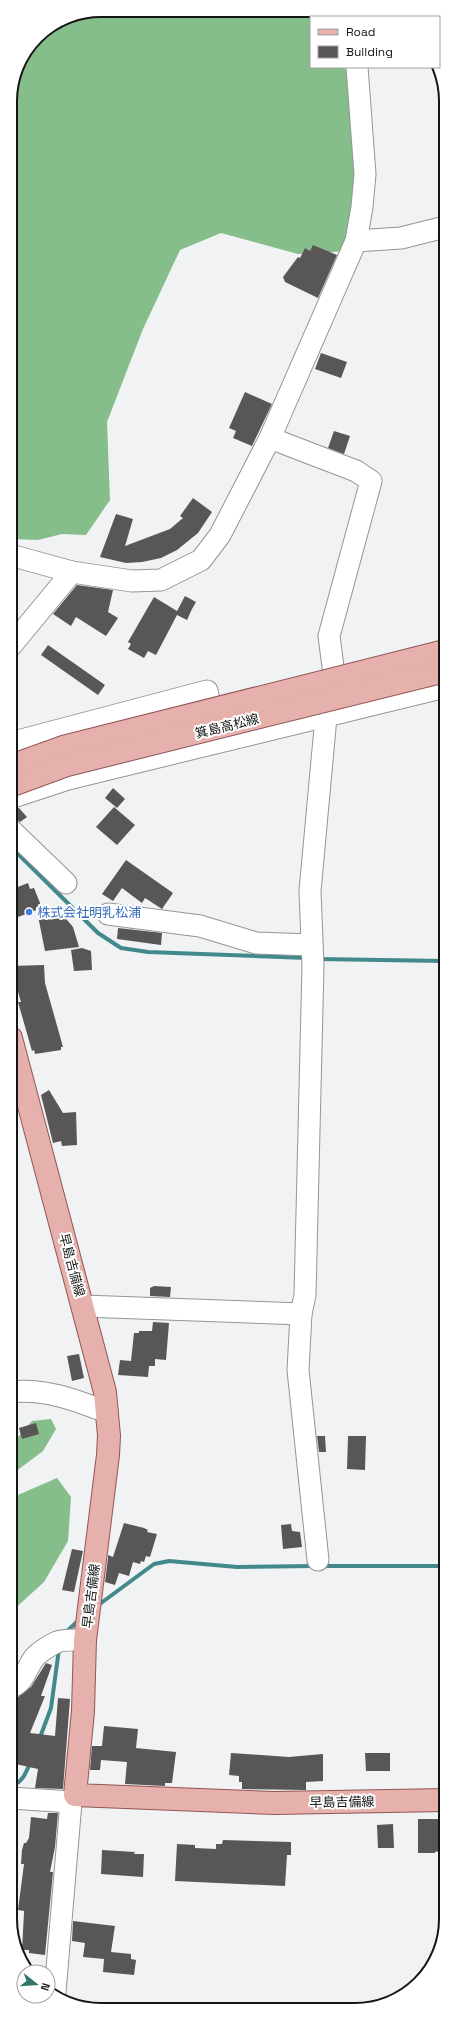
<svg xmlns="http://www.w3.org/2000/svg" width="456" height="2020" font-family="'Space Grotesk','Noto Sans JP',sans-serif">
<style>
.forest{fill:#85be8a}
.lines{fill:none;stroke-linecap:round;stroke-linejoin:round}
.stream{stroke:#41898b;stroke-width:4}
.building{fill:#585656}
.minor-casing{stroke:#949596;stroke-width:23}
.major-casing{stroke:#925754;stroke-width:24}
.minor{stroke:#fff;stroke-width:21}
.major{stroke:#e6b0ac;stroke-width:22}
.major-bridge-casing{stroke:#925754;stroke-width:24;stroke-linecap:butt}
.major-bridge{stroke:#e6b0ac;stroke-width:22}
.shop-dot{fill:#3f7fe0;stroke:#fff;stroke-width:1.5}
.labels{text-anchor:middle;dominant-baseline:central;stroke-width:4;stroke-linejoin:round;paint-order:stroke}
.street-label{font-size:13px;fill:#151516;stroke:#fff}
.shop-label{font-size:13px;fill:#366cbe;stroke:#fff;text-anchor:start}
.rim{fill:none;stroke:#151516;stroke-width:2}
</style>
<rect width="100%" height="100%" fill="#f0f2f3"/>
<g class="forest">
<path d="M101,10L309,11L312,17L311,67H345L353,110L358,172L347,251L298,254L221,233L180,250L143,329L107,422L110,500L86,535L62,534L38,540L10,539V96L17,66L37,37L67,17Z"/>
<path d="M51,1419L56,1429L43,1451L11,1475V1445L32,1421Z"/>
<path d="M57,1478L71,1497L68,1541L44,1582L11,1612V1498Z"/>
</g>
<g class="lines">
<g class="stream">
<path d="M10,846L98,933L121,948L148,952L307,958"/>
<path d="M318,959L445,961"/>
<path d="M322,1566H446"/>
<path d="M97,1606L154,1564L169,1561L237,1567L313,1566"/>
<path d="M65,1633L80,1619"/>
<path d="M39,1740L51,1708L59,1649"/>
<path d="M11,1786C22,1783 26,1773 30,1763"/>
</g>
</g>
<g class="building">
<path d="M313,245L337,255L318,298L285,282L283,277L298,257L300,258L305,248L310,251Z"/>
<path d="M321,353L347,362L341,378L315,369Z"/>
<path d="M245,392L272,404L252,446L233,438L236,431L229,428Z"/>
<path d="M334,431L350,436L344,454L328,448Z"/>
<path d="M193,498L212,512L198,533L177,550L161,558L142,562L126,563L100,557L116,514L133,519L125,546L170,529L183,518L180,516Z"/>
<path d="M77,585L113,590L108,612L118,618L106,636L76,617L71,626L53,614Z"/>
<path d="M185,596L196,602L192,609L187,620L177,615L156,655L148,651L144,658L128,649L131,644L128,642L154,597L177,611Z"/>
<path d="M48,645L105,685L98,695L41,655Z"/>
<path d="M113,788L125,799L117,808L105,798Z"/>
<path d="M114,807L135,825L117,845L96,827Z"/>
<path d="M19,808L27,817L20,822L10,814L11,810Z"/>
<path d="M126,860L173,893L162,909L145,898L142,903L122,888L113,901L102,894Z"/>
<path d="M28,883L30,889L34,888L42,908L10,920V890Z"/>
<path d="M56,907L73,927L79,947L45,951L37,911Z"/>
<path d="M118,928L162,933L161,945L117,939Z"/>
<path d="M82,948L91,951L92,970L74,971L71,950Z"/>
<path d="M44,965L45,983L63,1047H61V1050L35,1054L34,1050L32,1051L18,1002H21L14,978H11L10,966Z"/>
<path d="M49,1090L63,1113L76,1112L77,1145L62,1146L61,1141L53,1143L41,1095Z"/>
<path d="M154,1286L171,1287L170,1297L150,1296V1288Z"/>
<path d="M153,1322L169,1323L166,1360L155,1359V1366H149L148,1377L118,1375L120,1360L131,1361L134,1333H139V1331H152Z"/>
<path d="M79,1354L84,1378L72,1381L67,1356Z"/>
<path d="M36,1423L39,1434L22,1439L19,1428Z"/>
<path d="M317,1436H325L326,1452H319Z"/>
<path d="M348,1436H366L365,1470L347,1469Z"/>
<path d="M124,1523L144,1528L148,1530L147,1532L157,1534L150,1557L146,1556L144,1562L141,1561L140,1564L133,1562L129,1576L119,1573L115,1585L105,1582L108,1558V1555L113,1557Z"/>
<path d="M291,1524L292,1531L300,1532L302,1547L283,1549L281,1525Z"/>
<path d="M72,1549L83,1551L74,1592L62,1590Z"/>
<path d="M46,1663L52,1665L41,1696H45L30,1733L55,1736L58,1698L70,1699L63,1789L35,1788L38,1769L11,1763V1709L18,1697L31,1687Z"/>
<path d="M104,1726L138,1729L136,1748L176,1752L172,1783H165V1786L125,1784L127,1762L101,1760L100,1770H90L92,1746H102Z"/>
<path d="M231,1753L289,1757L323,1754V1781L306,1782V1790L242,1789V1782H239V1776L229,1775Z"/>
<path d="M365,1753H390V1771H366Z"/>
<path d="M48,1813H58L55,1847L50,1872H53L45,1955L29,1953V1950H22L24,1913V1911L18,1910L24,1864H21L22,1850L24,1843H26L29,1838L31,1817L47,1819Z"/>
<path d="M418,1819H438L440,1851L435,1852V1853H418Z"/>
<path d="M393,1824L394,1848H378L377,1825Z"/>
<path d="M223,1840L291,1842V1855H287L285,1886L175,1881L177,1844L195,1845V1848L216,1849V1844H222Z"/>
<path d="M102,1850L135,1852L134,1854H144L143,1877L101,1874Z"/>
<path d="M73,1921L115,1926L111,1952L131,1954V1959L136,1960L134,1975L103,1972L104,1959L83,1957L85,1943L72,1941Z"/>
</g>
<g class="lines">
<defs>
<g id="minor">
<path d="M353,12V17"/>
<path d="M356,241L401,238L445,227"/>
<path d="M10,555L72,572L132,581L161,580L201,560L220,535L270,438L356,241L362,207L365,174L357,67"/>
<path d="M10,647L72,572"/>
<path d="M10,743L207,691L215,728"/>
<path d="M10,798L68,779L445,687"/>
<path d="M10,829L66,883"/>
<path d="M108,914L200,926L256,943L312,945"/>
<path d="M83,1306L301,1314L305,1295L313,966L310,891L326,717L335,682L329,636L371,481L356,471L270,438"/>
<path d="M301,1314L298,1370L318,1560"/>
<path d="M11,1392C44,1388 75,1400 107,1412"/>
<path d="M11,1687C24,1683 26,1669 34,1658C38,1653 50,1645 57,1642C65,1639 77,1640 85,1640"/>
<path d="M11,1798L71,1802"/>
<path d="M55,1992L71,1802L75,1795"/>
</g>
<path id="major" d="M11,1038L105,1392L109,1436L108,1455L85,1640L83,1711L75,1795L274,1803L446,1800"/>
</defs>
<use href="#minor" class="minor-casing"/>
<use href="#major" class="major-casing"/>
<use href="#minor" class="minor"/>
<use href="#major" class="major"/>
<defs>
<g id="major-bridge">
<path d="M10,766L63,747L445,651"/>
<path d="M10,786L67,765L445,671"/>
</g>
</defs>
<use href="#major-bridge" class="major-bridge-casing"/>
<use href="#major-bridge" class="major-bridge"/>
</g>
<circle class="shop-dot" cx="29" cy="912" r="4"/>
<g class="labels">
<g class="street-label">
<text transform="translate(227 726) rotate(-14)">箕島高松線</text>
<text transform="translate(72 1265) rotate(75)">早島吉備線</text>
<text transform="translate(91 1596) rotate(-83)">早島吉備線</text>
<text transform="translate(342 1802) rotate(-1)">早島吉備線</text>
</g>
<g class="shop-label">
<text x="37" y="912">株式会社明乳松浦</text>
</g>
</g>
<path d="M0 0H456V2020H0ZM101 17H355A84 84 0 0 1 439 101V1919A84 84 0 0 1 355 2003H101A84 84 0 0 1 17 1919V101A84 84 0 0 1 101 17Z" fill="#fff" fill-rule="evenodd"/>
<path class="rim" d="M101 17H355A84 84 0 0 1 439 101V1919A84 84 0 0 1 355 2003H101A84 84 0 0 1 17 1919V101A84 84 0 0 1 101 17Z"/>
<rect x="310" y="16" width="130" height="52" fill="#ffffff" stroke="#a1a1a2"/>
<rect x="318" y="29" width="20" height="6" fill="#e6b0ac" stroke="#a1a1a2"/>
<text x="346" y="36" font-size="12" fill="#151516">Road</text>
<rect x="318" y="46" width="20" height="12" fill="#585656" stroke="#a1a1a2"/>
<text x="346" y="56" font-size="12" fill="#151516">Building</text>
<g transform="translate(36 1984) rotate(107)"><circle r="19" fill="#ffffff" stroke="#a1a1a2"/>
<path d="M0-3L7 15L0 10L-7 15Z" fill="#317569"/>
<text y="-6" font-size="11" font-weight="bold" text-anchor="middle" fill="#151516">N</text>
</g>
</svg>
